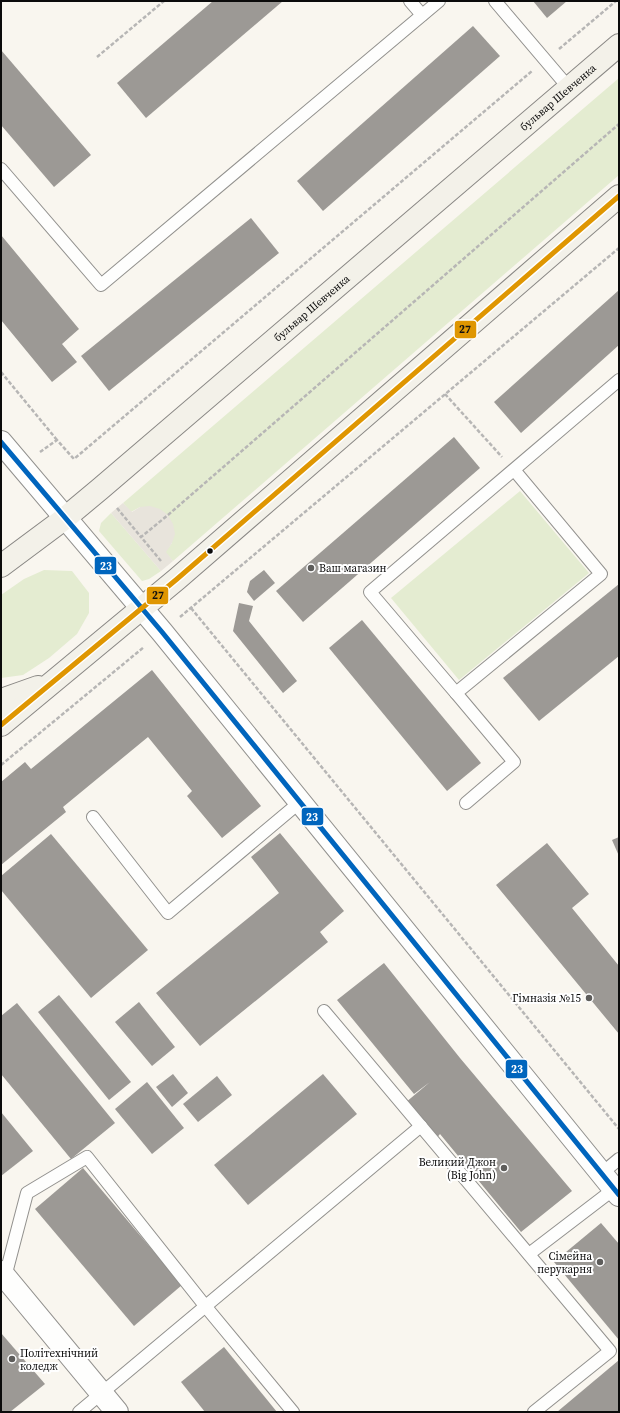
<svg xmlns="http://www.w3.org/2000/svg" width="620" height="1413" font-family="'Source Serif 4',serif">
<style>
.green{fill:#e4ecd1}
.plaza{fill:#e8e4dc}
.building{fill:#9c9995}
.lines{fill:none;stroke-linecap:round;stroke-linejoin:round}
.service-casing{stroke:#92918e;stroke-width:14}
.minor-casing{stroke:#92918e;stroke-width:24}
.tertiary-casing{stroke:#92918e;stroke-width:24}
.secondary-casing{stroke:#898784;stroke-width:24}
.path{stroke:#b7b6b5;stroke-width:2.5;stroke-dasharray:4 2;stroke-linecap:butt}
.service{stroke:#fefefd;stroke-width:12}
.minor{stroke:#fefefd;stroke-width:22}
.tertiary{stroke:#fefefd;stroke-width:22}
.secondary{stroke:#f3f1e9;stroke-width:22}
.bus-1-casing{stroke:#fff;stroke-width:8}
.bus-2-casing{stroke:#fff;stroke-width:8}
.bus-1{stroke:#0065bd;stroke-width:5}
.bus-2{stroke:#df9601;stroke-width:5}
.bus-dot{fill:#0b0b0b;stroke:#fff;stroke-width:1.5}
.poi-dot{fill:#5e5d5b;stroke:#fff;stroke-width:1.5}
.labels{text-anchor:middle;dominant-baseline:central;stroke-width:4;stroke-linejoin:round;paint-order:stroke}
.street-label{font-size:11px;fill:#0b0b0b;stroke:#fff}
.poi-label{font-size:11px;fill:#0b0b0b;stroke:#fff;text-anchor:end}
.line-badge{stroke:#fff;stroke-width:1.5}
.badge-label{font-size:11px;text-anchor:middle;font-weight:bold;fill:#fff}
.pale-badge-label{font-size:11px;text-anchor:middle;font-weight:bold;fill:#111}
</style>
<rect width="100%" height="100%" fill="#f9f6ef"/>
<g class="green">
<path d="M619,78V175L173,561L165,552L172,543L140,507L131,512L123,503Z"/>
<path d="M520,491L589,573L459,680L391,598Z"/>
<path d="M111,513L161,571L149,579L142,581L99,531L101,523Z"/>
<path d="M44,570L72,571L89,593V613L77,634L49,658L23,675L1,678V595L24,579Z"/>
</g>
<path class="plaza" d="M123,503L132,512L140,507L150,506L160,509L168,515L173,524L175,534L172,543L166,552L173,561L161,571L111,513Z"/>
<g class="building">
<path d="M213,1H283L146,118L117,83Z"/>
<path d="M533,1H567L547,18Z"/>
<path d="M473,26L500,56L323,211L297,181Z"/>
<path d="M1,50L91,155L54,187L1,125Z"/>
<path d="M251,218L279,253L109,391L81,356Z"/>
<path d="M1,235L79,329L62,344L77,362L52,382L1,320Z"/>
<path d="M619,290V345L521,433L494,402Z"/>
<path d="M454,437L480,468L303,622L276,591Z"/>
<path d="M264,570L275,583L254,601L247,592L250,581Z"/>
<path d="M619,584V656L539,721L503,678Z"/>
<path d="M239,603L253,606L249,621L297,681L283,693L233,631Z"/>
<path d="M362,620L481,763L447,791L329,648Z"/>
<path d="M152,670L261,806L222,838L187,796L192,791L148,737L63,807L66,812L1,865V782L25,762L31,769Z"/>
<path d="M280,833L344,911L320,932L328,942L200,1046L156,993L279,893L251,857Z"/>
<path d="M51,834L148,950L91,998L1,890V876Z"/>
<path d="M619,837V856L612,840Z"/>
<path d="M547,843L589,894L572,908L619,966V1034L496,885Z"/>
<path d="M384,963L460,1058L572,1191L521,1232L440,1134L435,1140L405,1103L430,1082L414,1094L337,1000Z"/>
<path d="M59,995L131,1082L109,1100L38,1012Z"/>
<path d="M139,1002L175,1047L152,1066L115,1022Z"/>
<path d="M17,1003L115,1123L71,1159L1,1074V1016Z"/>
<path d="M173,1074L188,1093L172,1107L156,1087Z"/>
<path d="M323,1074L357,1114L248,1205L214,1165Z"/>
<path d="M217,1076L232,1095L198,1122L183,1104Z"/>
<path d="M147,1082L184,1128L152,1154L115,1109Z"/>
<path d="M1,1112L33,1151L1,1176Z"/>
<path d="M83,1168L182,1285L134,1326L35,1209Z"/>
<path d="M601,1223L619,1244V1340L554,1262Z"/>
<path d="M1,1333L45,1384L10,1412H1Z"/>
<path d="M224,1347L277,1412H205L181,1382Z"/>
<path d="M619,1360V1412H557Z"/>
</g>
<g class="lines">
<defs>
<g id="service">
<path d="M410,1L422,15"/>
<path d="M495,1L569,88"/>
<path d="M1,169L101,285L439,1"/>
<path d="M456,693L370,592L619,380"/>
<path d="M466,803L514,762L456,693L601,574L515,471"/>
<path d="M93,817L168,913L300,802"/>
<path d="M324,1011L610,1351L534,1412"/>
<path d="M601,1174L619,1159"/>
<path d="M529,1254L614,1189"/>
<path d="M5,1277L27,1193L87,1157L206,1307L293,1412"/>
<path d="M79,1412L421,1126"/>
</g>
<path id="minor" d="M1,1272L117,1412"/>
<path id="tertiary" d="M1,442L162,632L619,1195"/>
<g id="secondary">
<path id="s1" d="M1,566L64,519L100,489L619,45"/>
<path d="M1,700L38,687"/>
<path d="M1,725L177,579L619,196"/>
</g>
</defs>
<use href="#service" class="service-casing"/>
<use href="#minor" class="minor-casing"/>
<use href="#tertiary" class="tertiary-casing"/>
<use href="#secondary" class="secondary-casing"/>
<g class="path">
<path d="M559,49L616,1"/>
<path d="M97,57L164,1"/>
<path d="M1,372L57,440"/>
<path d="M445,394L502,457"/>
<path d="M40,452L57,440L74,459L532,71"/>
<path d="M117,508L141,537"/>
<path d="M161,561L141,537L168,515L619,124"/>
<path d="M191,608L619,1129"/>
<path d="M180,617L619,248"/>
<path d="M1,765L144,647"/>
</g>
<use href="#service" class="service"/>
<use href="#minor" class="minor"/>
<use href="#tertiary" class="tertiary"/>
<use href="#secondary" class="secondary"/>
<defs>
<path id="bus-1" d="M1,442L162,632L619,1195"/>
<path id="bus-2" d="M1,725L177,579L619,196"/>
</defs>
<use href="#bus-1" class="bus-1-casing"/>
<use href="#bus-2" class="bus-2-casing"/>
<use href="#bus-1" class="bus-1"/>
<use href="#bus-2" class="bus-2"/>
</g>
<circle class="bus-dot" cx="210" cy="551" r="3.5"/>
<g class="poi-dot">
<circle cx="311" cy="568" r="4"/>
<circle cx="589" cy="998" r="4"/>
<circle cx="504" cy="1168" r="4"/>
<circle cx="600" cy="1262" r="4"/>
<circle cx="12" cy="1359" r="4"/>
</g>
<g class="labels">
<g class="street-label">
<text stroke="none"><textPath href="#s1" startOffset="728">бульвар Шевченка</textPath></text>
<text stroke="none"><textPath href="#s1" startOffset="404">бульвар Шевченка</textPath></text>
</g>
<g class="poi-label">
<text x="319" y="568" text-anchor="start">Ваш магазин</text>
<text x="581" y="998">Гімназія №15</text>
<text x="496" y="1162">Великий Джон<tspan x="496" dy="13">(Big John)</tspan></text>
<text x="592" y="1256">Сімейна<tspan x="592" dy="13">перукарня</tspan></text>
<text x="20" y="1353" text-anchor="start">Політехнічний<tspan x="20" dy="13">коледж</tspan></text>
</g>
</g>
<g class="line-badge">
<rect x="454" y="320" width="23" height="19" rx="4" fill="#df9601"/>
<rect x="94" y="556" width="23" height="19" rx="4" fill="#0065bd"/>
<rect x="146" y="586" width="23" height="19" rx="4" fill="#df9601"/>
<rect x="301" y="807" width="23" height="19" rx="4" fill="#0065bd"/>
<rect x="505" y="1059" width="23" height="20" rx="4" fill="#0065bd"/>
</g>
<g class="badge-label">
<text x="106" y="570">23</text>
<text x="312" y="821">23</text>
<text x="517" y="1073">23</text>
</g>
<g class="pale-badge-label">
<text x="465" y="333">27</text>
<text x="158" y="599">27</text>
</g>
<rect width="620" height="1413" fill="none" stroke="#0b0b0b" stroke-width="4"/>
</svg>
